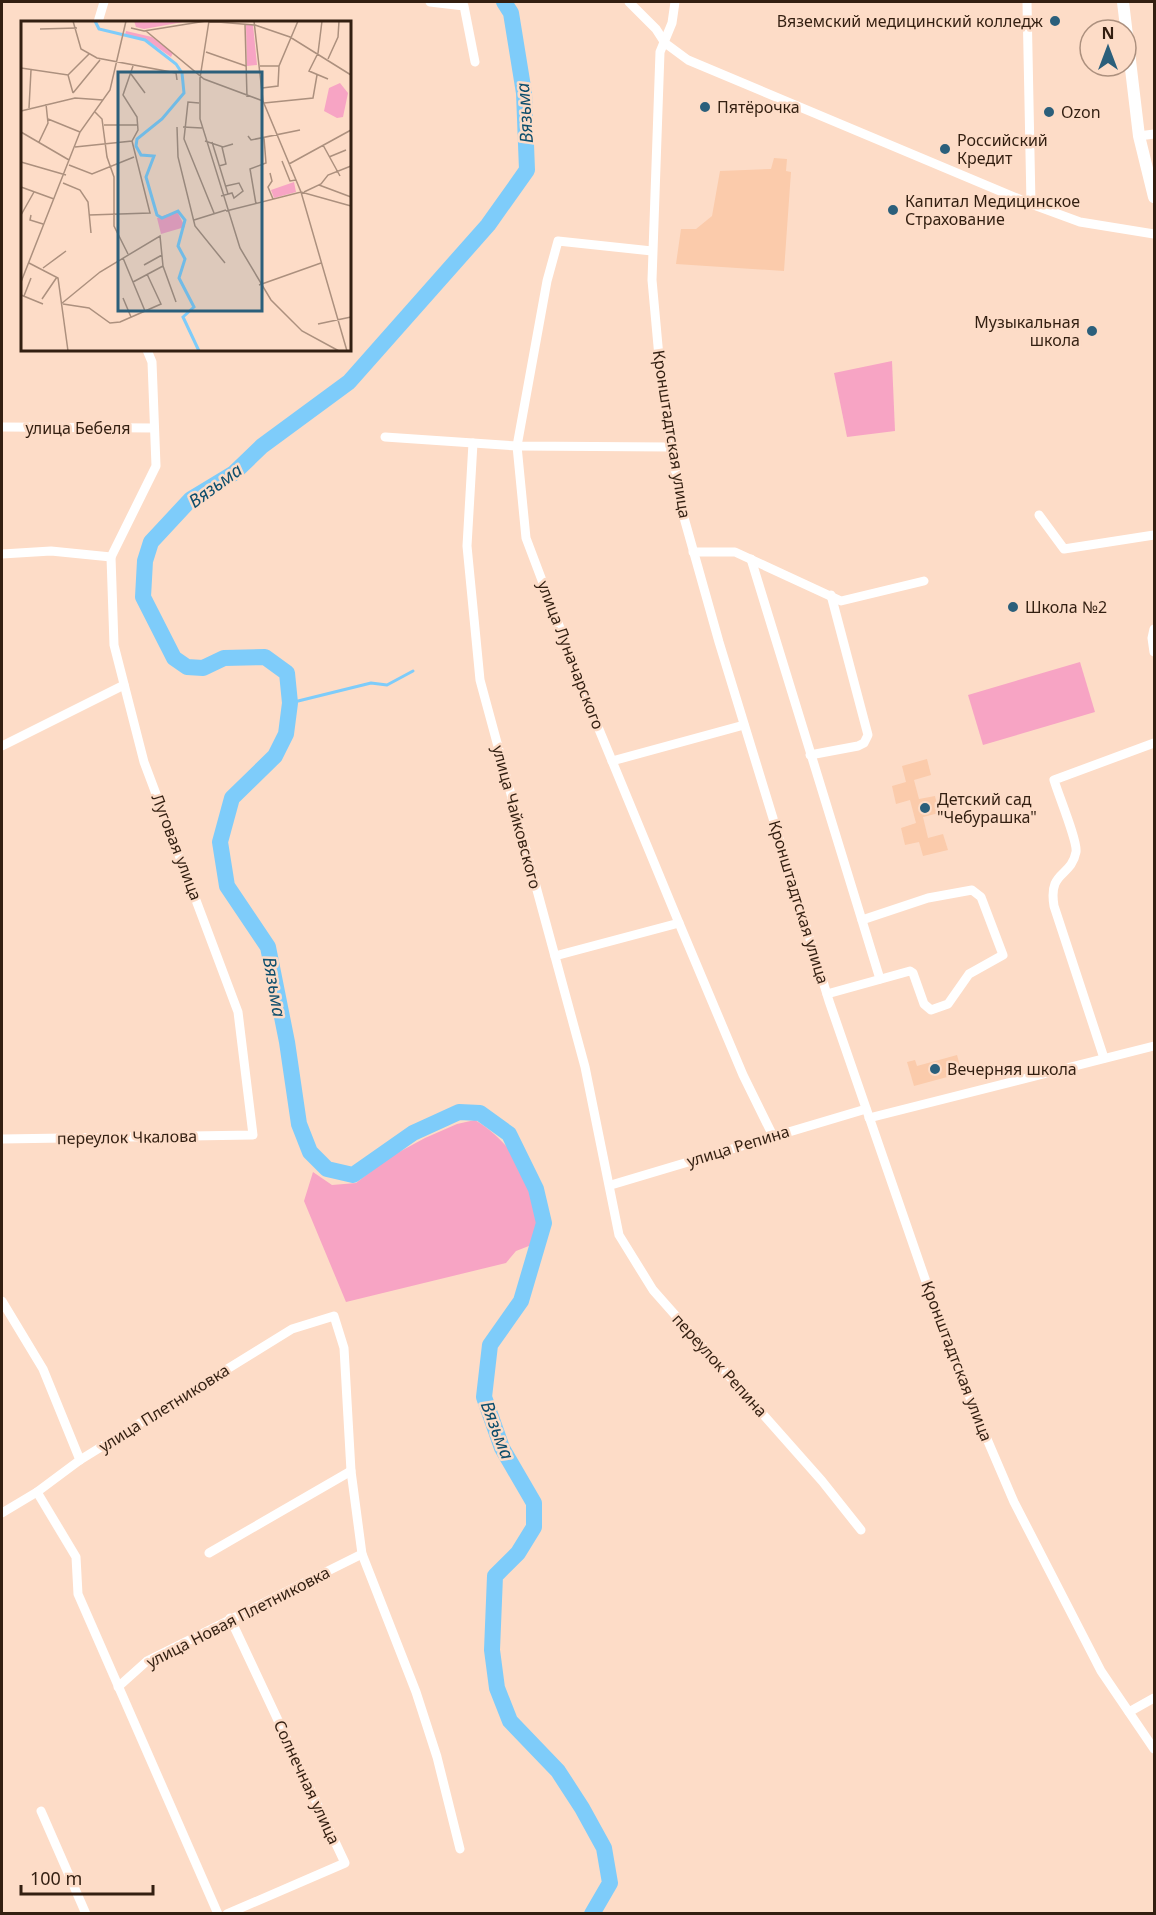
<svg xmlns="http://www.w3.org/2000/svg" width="1156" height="1915" font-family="'Noto Sans',sans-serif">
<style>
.built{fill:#fbcbab}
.green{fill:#f7a4c4}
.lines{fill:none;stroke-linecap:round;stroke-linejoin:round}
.stream{stroke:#7eccfa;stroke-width:3}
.river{stroke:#7eccfa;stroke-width:16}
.minor{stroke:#fff;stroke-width:9}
.major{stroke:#fff;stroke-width:12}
.poi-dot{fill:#2b5f7b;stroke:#fddcc7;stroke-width:2}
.labels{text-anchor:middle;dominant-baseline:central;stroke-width:5;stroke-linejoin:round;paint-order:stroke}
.poi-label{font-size:16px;fill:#331f11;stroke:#fddcc7;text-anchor:start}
.street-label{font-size:16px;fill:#331f11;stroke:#fddcc7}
.water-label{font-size:18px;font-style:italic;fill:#0e4e6c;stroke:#fddcc7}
.inset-river{fill:none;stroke:#7eccfa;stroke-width:3}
.inset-road{fill:none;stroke:#ac907e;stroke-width:1.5}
.view{fill:#2b5f7b;fill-opacity:0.15;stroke:#2b5f7b;stroke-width:3}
.inset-edge{fill:none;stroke:#331f11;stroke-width:3}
</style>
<rect width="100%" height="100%" fill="#fddcc7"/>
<g class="built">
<path d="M774,158L787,159L786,171L791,172L784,271L676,264L681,229H696L712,216L720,171L771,169Z"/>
<path d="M927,759L931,775L914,780L919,799L935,796L939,813L923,817L928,838L943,834L948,850L923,856L919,842L905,845L901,828L916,823L910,800L896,804L892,786L906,782L902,766Z"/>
<path d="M957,1055L962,1073L914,1086L907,1062L915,1060L917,1066Z"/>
</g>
<g class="green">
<path d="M892,361L895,431L847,437L834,373Z"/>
<path d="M1080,662L1095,712L983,745L968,695Z"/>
<path d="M475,1120C515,1144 548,1196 534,1244L516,1251L506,1263L346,1302L304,1201L313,1172L332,1185L356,1183L388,1158L425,1138L457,1124Z"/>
</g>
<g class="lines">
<path class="stream" d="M290,703L371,683L387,685L413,671"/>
<path class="river" d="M504,2L511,13L524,93L527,170L488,225L349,382L262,446L234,473L191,499L151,542L145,561L143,597L174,658L187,667L203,668L224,658L265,657L287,673L290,703L286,734L275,756L232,798L220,842L227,886L268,947L287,1042L299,1124L310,1152L327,1169L353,1175L413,1133L459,1112L480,1113L509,1134L536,1189L544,1223L521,1301L490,1345L484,1397L502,1448L534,1503V1527L518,1553L495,1576L492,1650L497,1688L510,1721L558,1771L582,1808L604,1848L610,1883L592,1914"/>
<g class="minor">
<path d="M430,2L464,6L475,62"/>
<path d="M629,2L656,29L665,43L688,60L1031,204L1080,222L1154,234"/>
<path d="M675,2L672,23L660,52L652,280L661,379L681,507L719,642L829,1001L932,1299L975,1411L1014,1502L1101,1671L1154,1749"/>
<path d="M1027,2L1031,204"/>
<path d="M98,22L104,2"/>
<path d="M1139,136L1154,134"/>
<path d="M652,251L558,241L547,281L517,446L526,538L591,710L679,923L743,1075L773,1136"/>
<path d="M2,427L154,428"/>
<path d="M385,437L517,446L670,447"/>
<path d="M473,443L467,546L480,680L585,1067L619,1235L653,1290L822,1481L861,1530"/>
<path d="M1039,515L1064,549L1154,535"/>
<path d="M693,552H735L841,601L924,581"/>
<path d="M2,554L51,551L111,557L156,466L152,362L147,350"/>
<path d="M751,559L880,979"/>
<path d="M1154,629L1152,638L1154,652"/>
<path d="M2,746L124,685"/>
<path d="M810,755L858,746L864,743L868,735L831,595"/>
<path d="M612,761L744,725"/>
<path d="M555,956L679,923"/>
<path d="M827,994L910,971L913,973L924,1004L931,1010L948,1004L969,974L1003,955L981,897L972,890L928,898L862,920"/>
<path d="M1104,1058L1054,906C1048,870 1071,878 1076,852C1078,842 1058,794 1054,780L1154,743"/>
<path d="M869,1118L1154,1046"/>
<path d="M2,1139L253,1135L238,1012L144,762L114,645L111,557"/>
<path d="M611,1185L866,1109"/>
<path d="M2,1301L43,1369L80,1460"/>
<path d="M37,1492L76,1557L78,1594L218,1914"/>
<path d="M2,1513L37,1492L80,1460L292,1329L334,1316L344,1348L351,1471L362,1554L416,1692L437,1757L460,1849"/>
<path d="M209,1553L351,1471"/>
<path d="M118,1687L147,1661L362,1554"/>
<path d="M1129,1712L1154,1698"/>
<path d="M41,1811L86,1914"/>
<path d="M227,1914L345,1863L230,1618"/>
</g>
<path class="major" d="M1123,2L1139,136L1154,197"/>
</g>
<g class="poi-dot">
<circle cx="1055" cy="21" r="6"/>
<circle cx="705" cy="107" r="6"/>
<circle cx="1049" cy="112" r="6"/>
<circle cx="945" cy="149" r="6"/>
<circle cx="893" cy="210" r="6"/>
<circle cx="1092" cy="331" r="6"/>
<circle cx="1013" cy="607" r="6"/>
<circle cx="925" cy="808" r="6"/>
<circle cx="935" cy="1069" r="6"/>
</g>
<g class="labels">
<g class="poi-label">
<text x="1043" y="21" text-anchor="end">Вяземский медицинский колледж</text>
<text x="717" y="107">Пятёрочка</text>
<text x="1061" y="112">Ozon</text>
<text x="957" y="140">Российский<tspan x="957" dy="18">Кредит</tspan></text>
<text x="905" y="201">Капитал Медицинское<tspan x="905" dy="18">Страхование</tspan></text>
<text x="1080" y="322" text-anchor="end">Музыкальная<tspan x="1080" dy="18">школа</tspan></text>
<text x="1025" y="607">Школа №2</text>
<text x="937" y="799">Детский сад<tspan x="937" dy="18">"Чебурашка"</tspan></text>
<text x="947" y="1069">Вечерняя школа</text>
</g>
<g class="street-label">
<text x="78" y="428">улица Бебеля</text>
<text transform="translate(672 434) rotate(81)">Кронштадтская улица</text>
<text transform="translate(571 655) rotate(69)">улица Луначарского</text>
<text transform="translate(517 817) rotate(75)">улица Чайковского</text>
<text transform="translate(177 847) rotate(69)">Луговая улица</text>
<text transform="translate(799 902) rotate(73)">Кронштадтская улица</text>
<text transform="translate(127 1137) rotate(-1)">переулок Чкалова</text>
<text transform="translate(738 1146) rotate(-17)">улица Репина</text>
<text transform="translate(957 1361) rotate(69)">Кронштадтская улица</text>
<text transform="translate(720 1365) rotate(48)">переулок Репина</text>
<text transform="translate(164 1408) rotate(-32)">улица Плетниковка</text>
<text transform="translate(238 1617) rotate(-27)">улица Новая Плетниковка</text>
<text transform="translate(307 1782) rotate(65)">Солнечная улица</text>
</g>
<g class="water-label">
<text transform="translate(524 113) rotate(-94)">Вязьма</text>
<text transform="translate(215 485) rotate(-36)">Вязьма</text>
<text transform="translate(275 987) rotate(80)">Вязьма</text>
<text transform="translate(498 1430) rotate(69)">Вязьма</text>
</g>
</g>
<g transform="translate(21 21)">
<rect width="330" height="330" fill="#fddcc7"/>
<path d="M113,0H162V1L123,8L115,6ZM225,4H232L236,44L226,45ZM105,10L131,16L152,32L150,36L124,18L104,14ZM319,62L327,72L322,96L316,97L303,90L308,67ZM273,161L275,171L253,177L250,169ZM156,190L164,206L140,213L136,197Z" fill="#f7a4c4"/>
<path class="inset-river" d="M74,0L78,8L124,19L155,43L161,52L163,72L141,98L116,118L115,125L120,134L133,135L125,156L136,194L141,197L157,190L164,199L157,225L164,238L158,257L173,286L162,296L178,330"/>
<path class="inset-road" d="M52,0L60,28L76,37L155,52L156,59M188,0L179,57V98L219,227L250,279L281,310L318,330M233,0L242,80L280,171L326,330M301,0L297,32L288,50L307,58M224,3L226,76M234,4L269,16L330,54M110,7L123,10L185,0L233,4M19,8L56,7M125,10L183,58L242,80M185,31L225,45M307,38L317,16L318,0M239,45H258M0,47L47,54L68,33M110,53L124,72M47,54L52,72M241,67L257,65L258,45L277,0M52,72L79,39M178,82L167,81L163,118L193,192M243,82L292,77L296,54M8,87L10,49M0,90L54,77L82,79M74,91L81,98L86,136L93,156V205L107,233M27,98L59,111M83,104H116M156,106L157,136L174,205L204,242M162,106L181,107M0,111L48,139M227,115L230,119L279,109M184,120L202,126L212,123M18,121L27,102L25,83M191,121L207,173M302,124L319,155M54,126L111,120L117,109L116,96L102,74L112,45M308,136L325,129M261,140L269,160L275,159M0,141L45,154M268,143L330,109M48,144L71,153L113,136M198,145L205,143L201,126M249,152L251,160L247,166L252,178M42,162L59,169L67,181L70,212M298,164L330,176M0,166L33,178M283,171L300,163L307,154L330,145M200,175L211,172L213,177L222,170L218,162L205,165M235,183L229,148L245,142L243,117M205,190L280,171L330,185M0,194L13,171M10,194L9,199L22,203M68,194L129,192L111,120M173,199L205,189M102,237L124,290M8,242L37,257L47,330M123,244L141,234M22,247L45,230M0,261L59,111L89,69L105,0M112,261L142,245M238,264L300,242M0,274L22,283M3,275L10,257M102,277L110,296M21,278L36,256M40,283L79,251L139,215L142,245L155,281M42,283L68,287L89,302L99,301L140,283L126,253M297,303L330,296"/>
<path class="view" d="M97,51H241V290H97Z"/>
<rect width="330" height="330" class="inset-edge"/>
</g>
<rect width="1156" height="1915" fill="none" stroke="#331f11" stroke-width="6"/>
<g transform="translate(1108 48)"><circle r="28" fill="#fddcc7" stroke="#ac907e" stroke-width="1.5"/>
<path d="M0-4.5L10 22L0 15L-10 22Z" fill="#2b5f7b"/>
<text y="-9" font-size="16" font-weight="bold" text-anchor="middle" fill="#331f11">N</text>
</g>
<path d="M21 1885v9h132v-9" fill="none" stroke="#331f11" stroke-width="3"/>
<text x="30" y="1885" font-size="18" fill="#331f11" stroke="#fddcc7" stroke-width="4.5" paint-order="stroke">100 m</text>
</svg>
